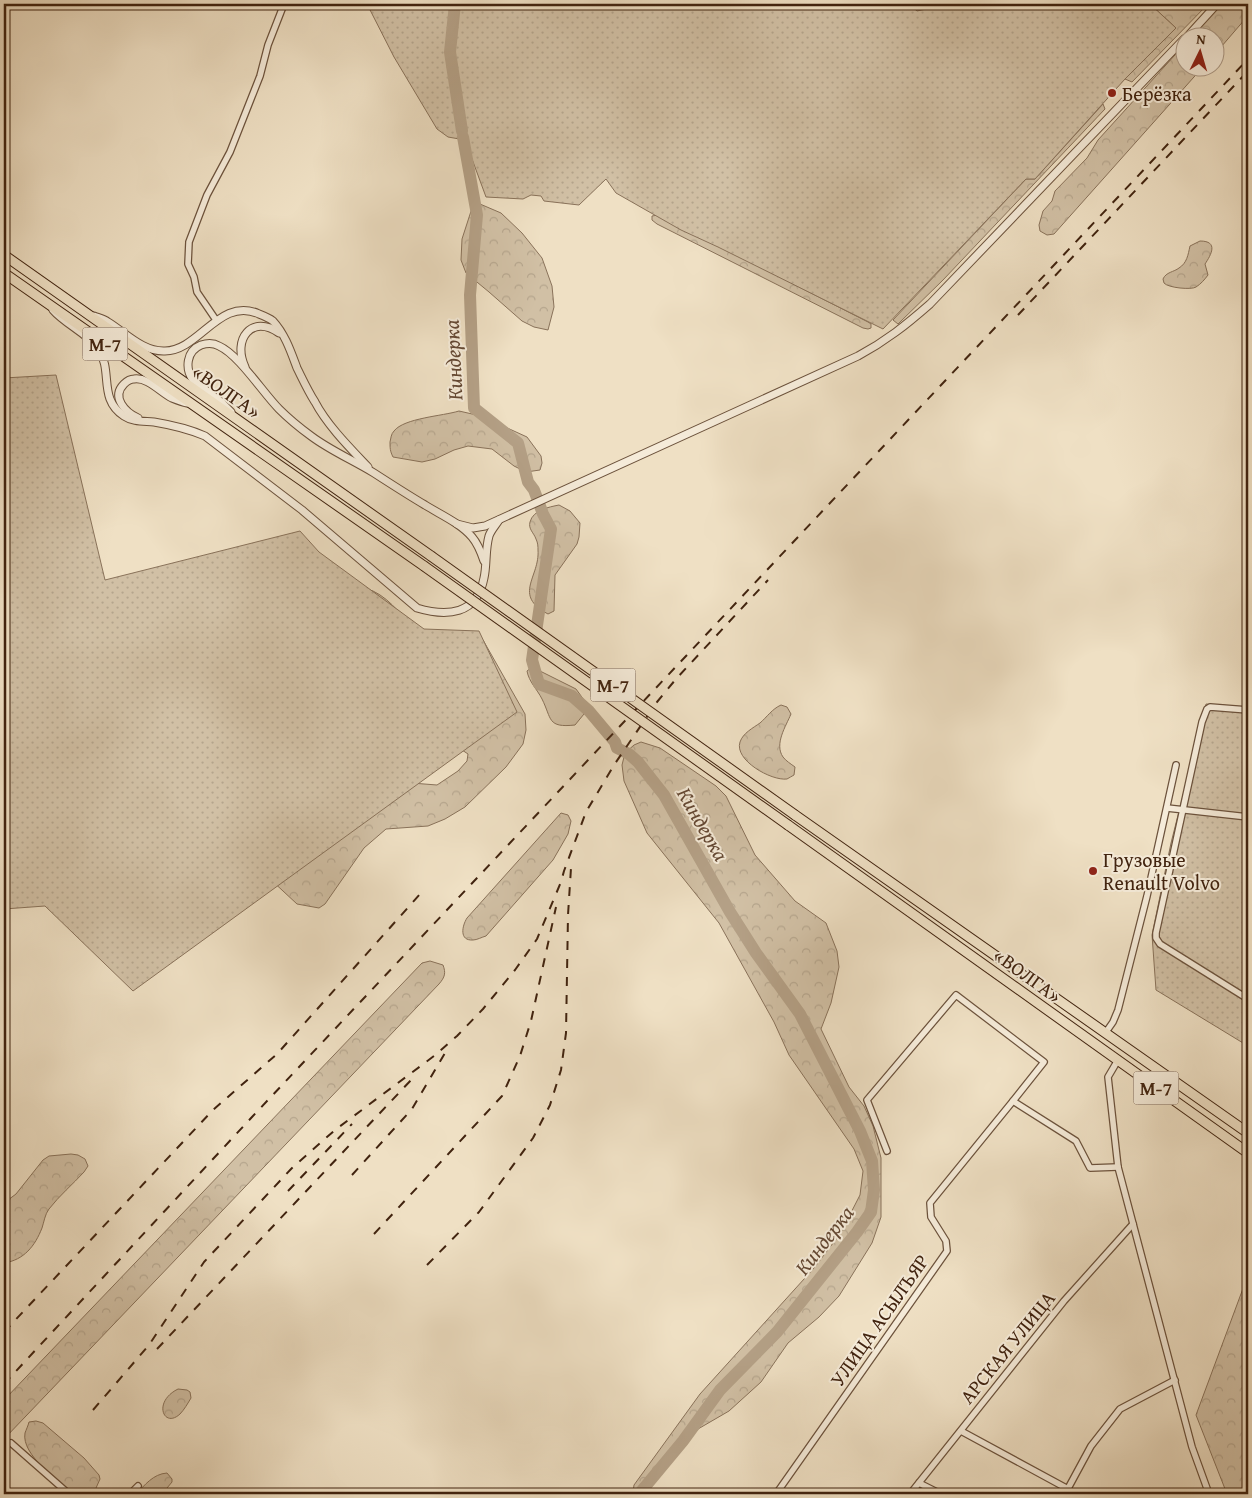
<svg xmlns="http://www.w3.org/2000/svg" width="1252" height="1498" font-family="'Gentium Book Plus',serif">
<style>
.grass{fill:#d1c0a5;stroke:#89725a}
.forest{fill:url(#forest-crowns);stroke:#89725a}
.garden{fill:url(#garden-dots);stroke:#89725a}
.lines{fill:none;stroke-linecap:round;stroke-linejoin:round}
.river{stroke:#b4a086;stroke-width:12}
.minor-casing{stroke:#6c523c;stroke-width:8}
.tertiary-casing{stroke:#6c523c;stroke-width:9}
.trunk-casing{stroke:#41230f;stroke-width:11}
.minor{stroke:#f5ebd9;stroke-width:5.5}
.tertiary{stroke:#f5ebd9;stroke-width:7}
.trunk{stroke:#efe0c4;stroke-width:9}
.rail{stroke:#41230f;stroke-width:2;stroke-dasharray:9 9;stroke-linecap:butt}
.trunk-bridge-casing{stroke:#41230f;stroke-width:11;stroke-linecap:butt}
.trunk-bridge{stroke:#efe0c4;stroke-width:9}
.poi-dot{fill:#8f2418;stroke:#f5ebd9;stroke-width:2}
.labels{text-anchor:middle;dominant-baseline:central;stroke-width:4;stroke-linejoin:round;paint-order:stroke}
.shield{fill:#f5ebd9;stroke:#775f4c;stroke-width:1}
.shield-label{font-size:19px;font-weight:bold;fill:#41230f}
.poi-label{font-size:20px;fill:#41230f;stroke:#f5ebd9;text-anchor:start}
.street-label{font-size:20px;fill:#41230f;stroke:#f5ebd9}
.water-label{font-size:21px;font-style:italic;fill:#644833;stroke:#f5ebd9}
</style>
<defs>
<pattern id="forest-crowns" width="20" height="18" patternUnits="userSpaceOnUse" patternTransform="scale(1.25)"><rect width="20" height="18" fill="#d1c0a5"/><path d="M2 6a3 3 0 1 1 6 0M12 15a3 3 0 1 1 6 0" fill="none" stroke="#b5a58d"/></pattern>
<pattern id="garden-dots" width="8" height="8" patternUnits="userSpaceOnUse" patternTransform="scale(1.25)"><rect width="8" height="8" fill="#d1c0a5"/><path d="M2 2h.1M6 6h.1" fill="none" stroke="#b5a58d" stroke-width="1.8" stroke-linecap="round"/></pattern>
</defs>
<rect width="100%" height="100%" fill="#efe0c4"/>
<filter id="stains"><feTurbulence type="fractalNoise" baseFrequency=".004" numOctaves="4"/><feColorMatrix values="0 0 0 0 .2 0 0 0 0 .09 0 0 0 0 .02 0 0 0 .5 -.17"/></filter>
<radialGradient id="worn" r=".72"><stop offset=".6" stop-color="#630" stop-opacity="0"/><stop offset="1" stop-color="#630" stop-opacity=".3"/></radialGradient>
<path class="grass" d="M532,667L576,689L584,700V714L575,725C547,728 552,719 542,699C537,689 529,682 527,671Z"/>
<g class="forest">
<path d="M909,4H950L917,11Z"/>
<path d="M1150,4H1208L1132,82L1125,79L1176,28Z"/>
<path d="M1222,4H1248V14L1246,18L1215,54L1214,38L1191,37Z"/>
<path d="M1184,45V68H1202L1054,234L1047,235L1040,231L1039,225L1043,211L1052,201L1055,191L1087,158L1098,140Z"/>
<path d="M1103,104L1105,109L943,280L898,324L893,320L1026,179H1035Z"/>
<path d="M480,204L501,213L522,233L542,258L552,286L554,307L548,330L534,327L522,321L489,292L466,273L461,260L462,239L473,205Z"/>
<path d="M658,215L868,322L871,324V328L868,329L863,328L657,224L652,220V216Z"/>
<path d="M1200,241C1219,241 1211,255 1205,264L1208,275C1205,279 1201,284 1196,287C1192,290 1168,288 1164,283C1164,282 1163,280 1163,279C1166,272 1174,272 1179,268C1187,263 1188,255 1190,246Z"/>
<path d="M459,411L481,416L527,437L541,456L542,463L540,470L526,472L514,466L492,449L468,446L454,450L435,459L422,462L393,457C390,451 390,448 390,442C391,438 391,434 394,431C404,418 443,416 459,411Z"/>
<path d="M559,505L570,511L580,523L579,537L577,544L555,575L554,611L548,614C512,595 540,577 538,550C538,547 538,543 536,539C534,533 528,529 530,522C533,510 549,507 559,505Z"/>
<path d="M350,586C357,588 366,588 373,591C392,600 406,620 417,637L483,640L525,714L526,730L523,744L506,767L465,807L445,819L428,826L386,829L364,848L325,904L319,908L297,904L269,878L399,782L437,785L458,771L467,761L468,754L462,750Z"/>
<path d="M781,705L787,707L791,714C786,726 774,744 783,757C786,761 791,764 795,767L794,775C792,776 789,778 787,779C771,781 734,760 740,742C743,733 753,728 760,723C767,717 772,709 781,705Z"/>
<path d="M641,742L660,748L716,786L726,796L755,855L795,901L826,923L837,951L839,967L831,1003L821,1029L849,1087L864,1106L873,1126L881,1158V1217L872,1243L839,1296L819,1317L788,1343L761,1382L729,1411L698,1429L648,1490L640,1494L633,1492L634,1485L700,1394L814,1268L840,1234L860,1195L863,1171L854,1149L789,1055L774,1022L719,923L647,833L624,781L622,765L625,753L634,745Z"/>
<path d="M561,813L568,815L571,821L568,834L553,860L486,936C482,937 477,940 473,940C459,941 462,926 467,918Z"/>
<path d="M430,961L443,965C446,973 445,977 439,984L4,1439V1400L422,963Z"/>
<path d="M71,1154L78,1155L85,1159L88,1166L84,1172C73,1184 59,1196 49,1209C45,1214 44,1222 42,1228C35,1246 24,1260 4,1263V1203L16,1194L43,1160L49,1156Z"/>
<path d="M1248,1275V1494H1227L1196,1415Z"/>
<path d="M178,1389L187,1390L190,1392L191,1398C188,1403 184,1410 180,1414C164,1429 152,1402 178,1389Z"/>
<path d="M36,1421L43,1423L84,1458L99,1475L100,1479L96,1488V1494H73C59,1481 21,1455 25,1433C26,1430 28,1426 29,1422Z"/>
<path d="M167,1473L172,1479V1482L162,1494H136C145,1485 153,1474 167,1473Z"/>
</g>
<g class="garden">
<path d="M367,4H909L917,11L950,4H1150L1176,28L1125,79L1035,179H1026L883,329L718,247L681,230L616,193L606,179L579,205L544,201L541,196L531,195L523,199L486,197L465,140L448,137L437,129L394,57Z"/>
<path d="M56,375L105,580L300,531L319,552L424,629L479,631L517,712L133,991L45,906L4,909V378Z"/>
<path d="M1206,704L1248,707V1046L1156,990L1152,935L1171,843Z"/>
</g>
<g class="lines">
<g class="river">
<path d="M455,4L450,52L462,131"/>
<path d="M463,137L477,215L470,295L474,408L518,443L528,482L534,490L543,514L551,529L532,660L539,684L572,696L589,711L615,742L617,748L629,754L638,762L664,795L730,912L756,953L800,1014L860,1131L872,1161L874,1190L871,1212L857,1232L777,1332L720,1390L683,1441L639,1494"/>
</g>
<defs>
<g id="minor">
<path d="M216,320L197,292L194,277L188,264L189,242L207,195L230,152L260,76L268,45L284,4"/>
<path d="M1248,710L1210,707L1207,709L1202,722L1156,933V938L1160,944L1248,999"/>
<path d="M1167,808L1248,817"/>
<path d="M1106,1032L1113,1022L1118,1010L1147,896L1176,765"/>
<path d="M1118,1060L1108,1077L1118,1167L1192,1447L1209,1494"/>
<path d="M887,1151L867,1100L956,995L1044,1062L1013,1101"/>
<path d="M961,1431L1068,1489"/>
<path d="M11,1443L69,1494"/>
<path d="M919,1483L941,1494"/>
<path d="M130,1494L138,1486"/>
<path d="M776,1494L947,1251L946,1241L931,1217L930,1203L1013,1101L1076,1141L1090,1168L1118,1167"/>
<path d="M910,1494L1064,1301L1133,1224"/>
<path d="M1065,1494L1091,1446L1120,1409L1175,1380"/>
</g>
<g id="tertiary">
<path d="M1186,38L1217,4"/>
<path d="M53,310C66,325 88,333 99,350C113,372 98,399 124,416C133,422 143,421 154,422C172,425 189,429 205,436L302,510L417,608C447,617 477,615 484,578C487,565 485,550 489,536C491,530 496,525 499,520"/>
<path d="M94,316C99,318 104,319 108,322C126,333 143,352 165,351C199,351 220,296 259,314C264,316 269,318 273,321C285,334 291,352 297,368C303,380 308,391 315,402C327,425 350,448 368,467"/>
<path d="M245,367C232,339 252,314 279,333"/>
<path d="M231,412L221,402L193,380C185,369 186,351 201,345C207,343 214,343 219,346C239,355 263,393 279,409C289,419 300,428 311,436C331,451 353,460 374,473C391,484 408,495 425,505C441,515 460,523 472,537C478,544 481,552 484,561"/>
<path d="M138,418C125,412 111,397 124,384C126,382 130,379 134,379C148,377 160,392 172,398C177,400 182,402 187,403"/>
<path d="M457,524L473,528L485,526L858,356C886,341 906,325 930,304L1184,39"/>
</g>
<g id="trunk">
<path d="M4,255L431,556"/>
<path d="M4,273L424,566"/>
<path d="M795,815L1248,1133"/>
<path d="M788,825L1248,1153"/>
</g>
</defs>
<use href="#minor" class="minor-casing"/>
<use href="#tertiary" class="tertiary-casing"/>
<use href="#trunk" class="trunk-casing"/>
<use href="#minor" class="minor"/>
<use href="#tertiary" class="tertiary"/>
<use href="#trunk" class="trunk"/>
<g class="rail">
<path d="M1018,315L1248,71"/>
<path d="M352,1175L412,1109L448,1048"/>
<path d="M288,1191L352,1124"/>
<path d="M374,1234L502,1096L520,1056L531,1021L556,907"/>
<path d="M427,1265L479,1212L533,1138L550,1105L561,1070L566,1033L568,915L571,868"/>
<path d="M4,1332L213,1110L277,1054L421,893"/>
<path d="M157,1349L413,1078"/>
<path d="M4,1384L252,1117L1248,59"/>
<path d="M93,1410L149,1345L204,1262L292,1168L335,1130L434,1056L457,1036L483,1009L515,970L537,939L561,882L564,871L586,812L614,765L657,702L676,679L768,580"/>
</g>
<defs>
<g id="trunk-bridge">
<path d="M431,556L795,815"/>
<path d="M424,566L788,825"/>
</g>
</defs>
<use href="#trunk-bridge" class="trunk-bridge-casing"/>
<use href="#trunk-bridge" class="trunk-bridge"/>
</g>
<g class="poi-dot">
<circle cx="1112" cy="93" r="5"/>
<circle cx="1093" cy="871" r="5"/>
</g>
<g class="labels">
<g class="shield">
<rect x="82.5" y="327.5" width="45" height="33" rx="4"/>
<rect x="590.5" y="668.5" width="45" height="33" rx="4"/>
<rect x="1133.5" y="1071.5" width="45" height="33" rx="4"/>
</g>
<g class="shield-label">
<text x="105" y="344">М-7</text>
<text x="613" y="685">М-7</text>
<text x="1156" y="1088">М-7</text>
</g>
<g class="poi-label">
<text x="1122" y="93">Берёзка</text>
<text x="1103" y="859">Грузовые<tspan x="1103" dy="23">Renault Volvo</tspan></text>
</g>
<g class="street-label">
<text transform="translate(227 391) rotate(35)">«ВОЛГА»</text>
<text transform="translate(1028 975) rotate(36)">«ВОЛГА»</text>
<text transform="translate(879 1320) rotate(-55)">УЛИЦА АСЫЛЪЯР</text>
<text transform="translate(1007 1347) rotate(-51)">АРСКАЯ УЛИЦА</text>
</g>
<g class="water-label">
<text transform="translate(453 360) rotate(-93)">Киндерка</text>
<text transform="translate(703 824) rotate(60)">Киндерка</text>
<text transform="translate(824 1240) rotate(-52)">Киндерка</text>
</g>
</g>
<rect width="1252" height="1498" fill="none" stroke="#efe0c4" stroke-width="20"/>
<rect x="5" y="5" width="1242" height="1488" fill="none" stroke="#41230f" stroke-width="2.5"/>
<rect x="10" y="10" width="1232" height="1478" fill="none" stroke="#41230f"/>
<g transform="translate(1200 52) rotate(5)"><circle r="24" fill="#f5ebd9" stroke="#ad9b88"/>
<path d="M0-4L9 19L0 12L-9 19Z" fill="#8f2418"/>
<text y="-8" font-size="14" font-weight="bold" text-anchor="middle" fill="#41230f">N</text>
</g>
<rect width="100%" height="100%" filter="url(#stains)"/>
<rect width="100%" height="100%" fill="url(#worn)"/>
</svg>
